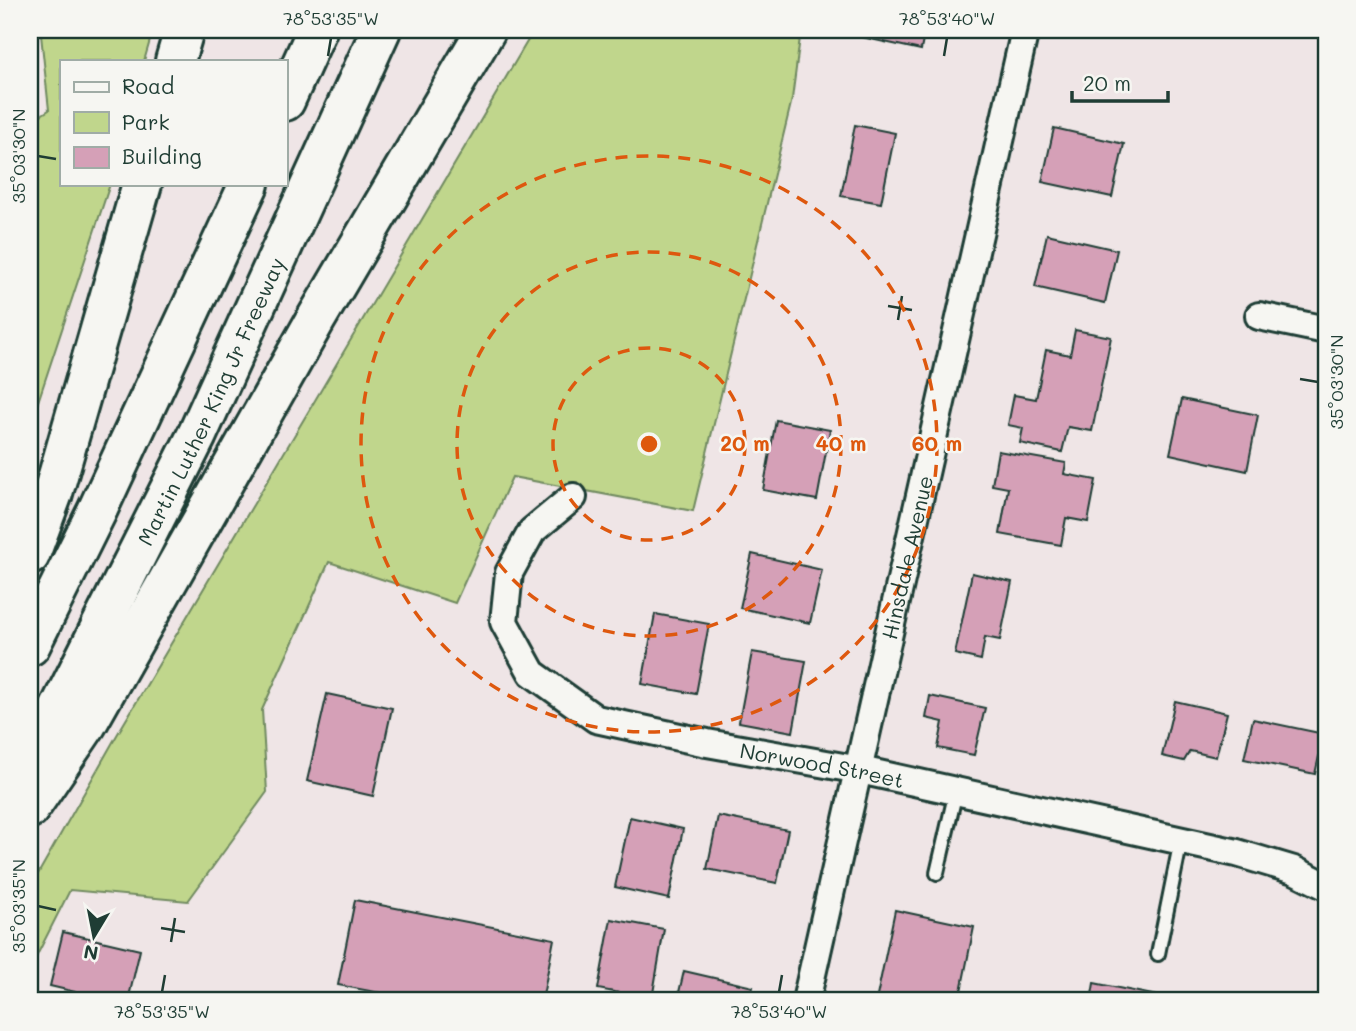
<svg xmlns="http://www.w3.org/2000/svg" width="1356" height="1031" font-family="Mali,sans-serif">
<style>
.green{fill:#c0d68c;stroke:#708a60;stroke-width:2}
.building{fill:#d5a0b7;stroke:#1f3d34;stroke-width:2}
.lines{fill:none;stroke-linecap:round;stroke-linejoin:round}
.service-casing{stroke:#1f3d34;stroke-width:18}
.minor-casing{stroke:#1f3d34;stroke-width:32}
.motorway-casing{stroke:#1f3d34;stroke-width:44}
.service{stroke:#f6f6f2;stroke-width:12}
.minor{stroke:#f6f6f2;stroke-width:26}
.motorway{stroke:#f6f6f2;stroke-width:38}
.ticks{fill:none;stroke:#1f3d34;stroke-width:2.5}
.ring{fill:none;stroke:#de580e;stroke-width:3.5;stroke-dasharray:12 9}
.labels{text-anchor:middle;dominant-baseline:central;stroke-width:5;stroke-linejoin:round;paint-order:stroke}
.street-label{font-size:21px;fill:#1f3d34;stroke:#f6f6f2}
.centre{fill:#de580e;stroke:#f6f6f2;stroke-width:3.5}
.ring-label{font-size:21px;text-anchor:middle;font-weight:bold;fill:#de580e;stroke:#f6f6f2;stroke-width:5;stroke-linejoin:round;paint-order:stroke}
.neatline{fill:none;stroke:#1f3d34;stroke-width:2.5}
.ticks-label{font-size:18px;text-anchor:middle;fill:#1f3d34}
</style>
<rect width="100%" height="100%" fill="#efe5e6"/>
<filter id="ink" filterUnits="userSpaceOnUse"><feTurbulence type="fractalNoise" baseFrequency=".0143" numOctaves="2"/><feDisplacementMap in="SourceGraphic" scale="14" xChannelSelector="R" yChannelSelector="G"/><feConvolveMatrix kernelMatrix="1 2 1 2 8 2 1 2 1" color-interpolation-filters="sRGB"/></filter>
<g filter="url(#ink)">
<g class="green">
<path d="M30,30H153L144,61H61V184H110L30,426V276L38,241L30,231V122L49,110L41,35Z"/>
<path d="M534,30H801L792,99L693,511L512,477L455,603L329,562L262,710L267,792L188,901L70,890L30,969V888L117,735Z"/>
</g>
<g class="building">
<path d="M859,30H925L921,50L857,36Z"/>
<path d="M855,125L895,133L881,203L841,196Z"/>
<path d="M1054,128L1124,144L1112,197L1042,182Z"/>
<path d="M1047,234L1117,250L1105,303L1035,287Z"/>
<path d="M1075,330L1111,337L1092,431L1068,427L1062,452L1020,443L1023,428L1008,425L1014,395L1036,399L1046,350L1070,355Z"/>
<path d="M1182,399L1258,415L1247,471L1170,454Z"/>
<path d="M776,420L830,430L817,500L763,490Z"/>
<path d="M998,451L1066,463L1064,474L1096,480L1088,522L1066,518L1061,545L1000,534L1008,488L992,485Z"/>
<path d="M752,554L822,570L810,623L740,608Z"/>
<path d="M972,573L1012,582L1000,640L985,637L981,660L955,654Z"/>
<path d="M655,614L709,624L696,694L642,684Z"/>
<path d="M752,652L806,661L793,732L739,722Z"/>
<path d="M327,694L392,708L373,796L307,781Z"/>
<path d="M930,696L985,708L974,755L938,748L943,722L926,718Z"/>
<path d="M1175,701L1227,713L1216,757L1190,751L1184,761L1162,756Z"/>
<path d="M1253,719L1324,734L1315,774L1244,759Z"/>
<path d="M718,816L788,830L777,883L707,869Z"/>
<path d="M630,817L683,829L669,899L615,887Z"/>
<path d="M355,900L554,939L542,1001H423L338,985Z"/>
<path d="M895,910L974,927L959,1001H876Z"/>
<path d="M611,919L664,929L652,999L598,989Z"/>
<path d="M63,932L140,950L128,1001H113L50,986Z"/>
<path d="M684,971L753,987L750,1001H677Z"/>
<path d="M1094,983L1182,1001H1091Z"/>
</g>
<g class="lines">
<defs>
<g id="service">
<path d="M937,873L956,791"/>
<path d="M1158,954L1181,840"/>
</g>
<g id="minor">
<path d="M1259,316L1326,330"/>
<path id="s1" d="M573,497L532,531L509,573L504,622L532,673L596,719L707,743L860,770L1237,853L1294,870L1326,886"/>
<path id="s2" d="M806,1001L1025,30"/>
</g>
<g id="motorway">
<path d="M175,61L184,30"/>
<path d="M285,101L317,30"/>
<path d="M30,555L53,493L142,184"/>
<path d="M30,646L97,511L249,184"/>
<path id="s3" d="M30,767L197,435L381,30"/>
<path d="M30,808L87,724L316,319L486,30"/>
</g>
</defs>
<use href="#service" class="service-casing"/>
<use href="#minor" class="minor-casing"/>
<use href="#motorway" class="motorway-casing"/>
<use href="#service" class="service"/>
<use href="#minor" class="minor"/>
<use href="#motorway" class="motorway"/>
</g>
</g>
<path class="ticks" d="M328,56L331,38M944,56L947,38M38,156L56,159M888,306L912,310M898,320L902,296M1300,379L1318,382M38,906L56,910M161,928L185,932M171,942L175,918M162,992L165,975M779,992L782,975"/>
<g class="ring">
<circle cx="649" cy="444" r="96"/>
<circle cx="649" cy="444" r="192"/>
<circle cx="649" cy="444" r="288"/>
</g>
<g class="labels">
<g class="street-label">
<text stroke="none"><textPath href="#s3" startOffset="408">Martin Luther King Jr Freeway</textPath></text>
<text stroke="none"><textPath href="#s2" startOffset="455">Hinsdale Avenue</textPath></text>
<text stroke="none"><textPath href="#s1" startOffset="518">Norwood Street</textPath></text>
</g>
</g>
<circle cx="649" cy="444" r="10" class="centre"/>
<g class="ring-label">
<text x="745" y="451">20 m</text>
<text x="841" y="451">40 m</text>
<text x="937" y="451">60 m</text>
</g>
<rect width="1356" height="1031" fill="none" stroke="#f6f6f2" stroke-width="77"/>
<rect x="60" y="60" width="228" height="126" fill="#f6f6f2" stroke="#a0aca6" stroke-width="2"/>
<rect x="74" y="82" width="35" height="10" fill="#f6f6f2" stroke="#a0aca6" stroke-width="2"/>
<text x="122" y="94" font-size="21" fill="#1f3d34">Road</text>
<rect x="74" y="112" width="35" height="21" fill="#c0d68c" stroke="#a0aca6" stroke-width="2"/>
<text x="122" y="130" font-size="21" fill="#1f3d34">Park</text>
<rect x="74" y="147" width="35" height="21" fill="#d5a0b7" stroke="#a0aca6" stroke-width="2"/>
<text x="122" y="164" font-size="21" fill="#1f3d34">Building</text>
<g transform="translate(94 936) rotate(190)" stroke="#f6f6f2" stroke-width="5" paint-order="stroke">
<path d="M0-5L12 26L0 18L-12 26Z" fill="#1f3d34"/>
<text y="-10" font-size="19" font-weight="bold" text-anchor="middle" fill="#1f3d34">N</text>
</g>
<path d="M1072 91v10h96v-10" fill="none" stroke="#1f3d34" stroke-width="3.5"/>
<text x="1083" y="91" font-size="21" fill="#1f3d34" stroke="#f6f6f2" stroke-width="5" paint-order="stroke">20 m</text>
<rect x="38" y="38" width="1280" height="954" class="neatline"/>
<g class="ticks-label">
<text x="331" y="25">78°53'35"W</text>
<text x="947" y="25">78°53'40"W</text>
<text transform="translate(19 156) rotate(-90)" y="6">35°03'30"N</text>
<text transform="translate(1337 382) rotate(-90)" y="6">35°03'30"N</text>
<text transform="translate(19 906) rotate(-90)" y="6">35°03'35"N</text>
<text x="162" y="1018">78°53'35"W</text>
<text x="779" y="1018">78°53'40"W</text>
</g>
</svg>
